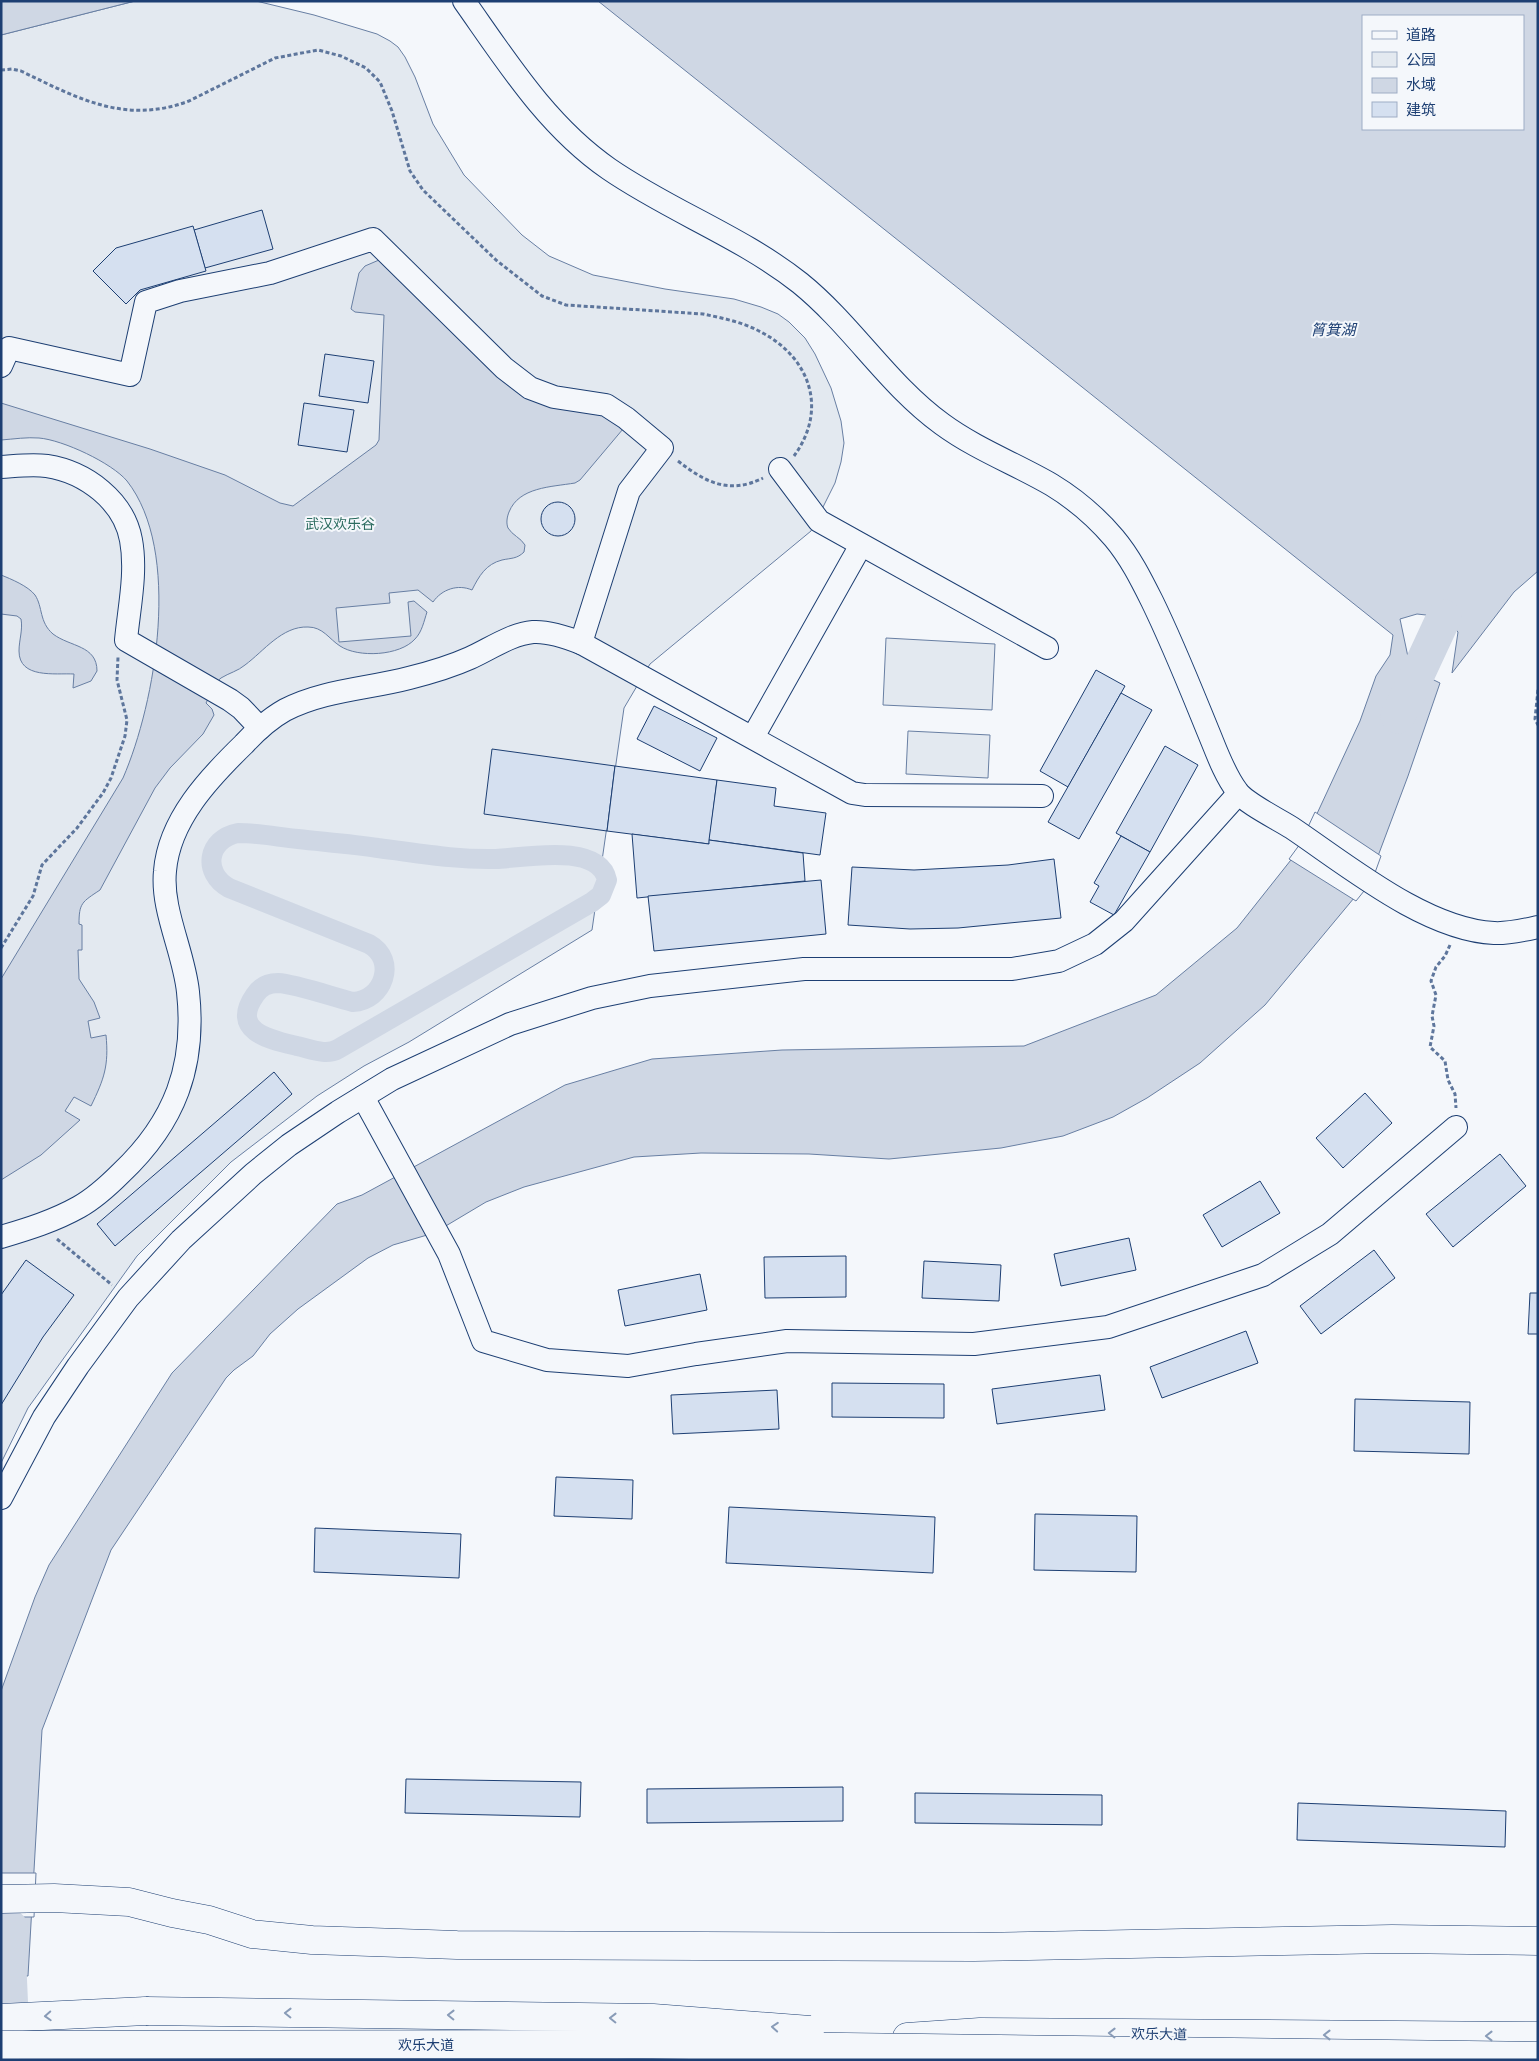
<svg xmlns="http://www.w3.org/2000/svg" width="1539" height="2061" font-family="Arial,'Noto Sans SC',sans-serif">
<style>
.green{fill:#e3e9f0;stroke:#687fa3}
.water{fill:#cfd7e4;stroke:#687fa3;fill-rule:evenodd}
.pier{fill:#f4f7fb;stroke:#687fa3}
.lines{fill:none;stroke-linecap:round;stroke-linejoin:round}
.canal{stroke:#cfd7e4;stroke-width:20}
.river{stroke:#cfd7e4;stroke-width:35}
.building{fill:#d5e0f0;stroke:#1d3f73}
.minor-casing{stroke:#1d3f73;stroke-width:24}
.major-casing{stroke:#1d3f73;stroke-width:29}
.path{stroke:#5e769c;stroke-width:3;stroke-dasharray:4 2.5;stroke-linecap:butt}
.minor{stroke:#f4f7fb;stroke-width:22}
.major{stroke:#f4f7fb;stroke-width:28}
.highway-bridge-casing{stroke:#1d3f73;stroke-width:29;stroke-linecap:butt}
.highway-bridge{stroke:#f4f7fb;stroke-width:28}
.oneway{stroke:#889bb7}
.labels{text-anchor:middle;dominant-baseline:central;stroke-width:4;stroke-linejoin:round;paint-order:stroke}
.park-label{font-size:14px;fill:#2c6c60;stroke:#f4f7fb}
.street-label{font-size:14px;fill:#1d3f73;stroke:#f4f7fb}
.water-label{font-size:15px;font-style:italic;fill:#1d3f73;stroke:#f4f7fb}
</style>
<rect width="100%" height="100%" fill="#f4f7fb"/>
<g class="green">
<path d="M135,1H256L314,15L377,34L390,41L398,47L405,57L415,77L433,124L464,175L522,235L549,256L593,275L665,289L734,299L761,307L778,314L789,322L805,338L815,354L831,388L841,421L844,443L841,462L835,483L811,531L650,664L624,708L592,930L409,1042L364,1066L317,1096L231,1162L137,1256L28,1408L1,1463V35Z"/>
<path d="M886,638L995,644L992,710L883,705Z"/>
<path d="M908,731L990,735L988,778L906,774Z"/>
</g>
<g class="water">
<path d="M1,1H135L1,35Z"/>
<path d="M598,1H1538V571L1514,592L1452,673L1458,632L1444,617L1417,614L1400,619L1408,657L1407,667L1440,683L1408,776L1369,880L1265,1005L1200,1063L1147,1098L1113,1117L1063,1136L1001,1148L889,1159L809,1154L701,1153L634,1157L524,1187L486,1202L434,1233L393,1245L368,1258L298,1309L270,1334L253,1356L234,1370L226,1378L111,1550L42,1730L28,1976L1,1975V1691L35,1597L49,1565L172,1373L337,1204L362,1195L565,1085L652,1059L782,1050L1024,1046L1156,995L1237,928L1302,846L1360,721L1376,676L1390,655L1393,635ZM1363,16H1523V129H1363Z"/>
<path d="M379,260L500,375L597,412L623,429L580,480L575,483C551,487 519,487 509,512C507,517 506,523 508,528C512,535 521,538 525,545L524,552C517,559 511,558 502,560C486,564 479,576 472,590C458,584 442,589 433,602L418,590L389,593L390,603L336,608L339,642L411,636L408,602L414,601L427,612C424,621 422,632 415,639C400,656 358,658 340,646C329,639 323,627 308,627C282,626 264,651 245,665C238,671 229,673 221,678C215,682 210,696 206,703L212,709L214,715L203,734L170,768L155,788L100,890C82,902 79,903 79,924L82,925V950H78L79,979L94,1002L100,1018L88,1021L91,1038L106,1035C109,1066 104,1079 91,1106L74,1097L65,1111L80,1120L41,1155L1,1180V979L123,778C156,702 182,551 127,481C112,463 63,440 39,438C27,437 14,439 1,440V403L150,449L225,475L280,503L293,506L376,445L379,440L384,315L355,312L351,309L359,273L365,266Z"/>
<path d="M1,575C11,579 28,586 35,595C43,607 39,622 53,634C70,647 97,645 97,671L91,681L73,688L74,674C55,673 19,679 19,651C19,640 23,630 21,619L17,616L1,614Z"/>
</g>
<g class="pier">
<path d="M1315,812L1381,856L1372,881L1356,901L1289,859L1300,844Z"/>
<path d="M1,1873H36L34,1917H1Z"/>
</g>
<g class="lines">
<path class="canal" d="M238,833C258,833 278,837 298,839C325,842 352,844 378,848C418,853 455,860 496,859C522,858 599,842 607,880L601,895L592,902L338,1049C326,1056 311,1049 297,1046C272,1040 229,1032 255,995C260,987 268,983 278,983C296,984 333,997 353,1002C383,1001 398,960 369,944L229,888C202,873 207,839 238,833Z"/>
<g class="river">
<path d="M1398,716L1444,617"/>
<path d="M10,1927L8,1945L13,2060"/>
</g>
</g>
<g class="building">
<path d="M262,210L273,249L205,268L194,230Z"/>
<path d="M193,226L206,271L140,290L126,304L93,271L116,248Z"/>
<path d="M325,354L374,361L368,403L319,396Z"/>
<path d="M304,403L354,410L347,452L298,445Z"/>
<circle cx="558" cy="519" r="17"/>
<path d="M1096,670L1125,686L1068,787L1040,771Z"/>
<path d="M1121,693L1152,710L1079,839L1048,822Z"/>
<path d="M654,706L717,738L700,771L637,739Z"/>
<path d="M1165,746L1198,765L1150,852L1116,833Z"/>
<path d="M492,749L615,766L607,831L484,814Z"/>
<path d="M615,766L717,780L709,844L607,831Z"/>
<path d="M717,780L776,788L774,806L826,813L820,855L709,840Z"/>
<path d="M632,834L709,844V840L803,853L805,881L637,898Z"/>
<path d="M1121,836L1150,852L1114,915L1090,902L1099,886L1094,883Z"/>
<path d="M1054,859L1061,918L958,928L910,929L848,925L852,867L914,870L1008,865Z"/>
<path d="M821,880L826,934L654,951L648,896Z"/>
<path d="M274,1072L292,1094L115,1246L97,1224Z"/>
<path d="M1365,1093L1392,1123L1343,1168L1316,1138Z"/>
<path d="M1500,1154L1526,1186L1453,1247L1426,1214Z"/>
<path d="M1260,1181L1280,1213L1222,1247L1203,1215Z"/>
<path d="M1129,1238L1136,1270L1061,1286L1054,1254Z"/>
<path d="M1374,1250L1395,1278L1321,1334L1300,1306Z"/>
<path d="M846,1256V1297L765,1298L764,1257Z"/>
<path d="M26,1260L74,1295L43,1337L1,1405V1295Z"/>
<path d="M924,1261L1001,1265L999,1301L922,1298Z"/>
<path d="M700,1274L707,1310L625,1326L618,1290Z"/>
<path d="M1530,1293H1538V1334H1528Z"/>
<path d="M1246,1331L1258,1363L1162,1398L1150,1367Z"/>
<path d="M1100,1375L1105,1410L997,1424L992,1389Z"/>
<path d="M832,1383L944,1384V1418L832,1417Z"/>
<path d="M777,1390L779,1429L673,1434L671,1395Z"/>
<path d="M1355,1399L1470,1402L1469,1454L1354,1451Z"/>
<path d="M556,1477L633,1480L632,1519L554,1516Z"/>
<path d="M729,1507L935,1517L933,1573L726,1563Z"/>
<path d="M1035,1514L1137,1516L1136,1572L1034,1570Z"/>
<path d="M315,1528L461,1534L459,1578L314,1572Z"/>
<path d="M406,1779L581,1782L580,1817L405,1813Z"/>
<path d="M843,1787V1821L647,1823V1789Z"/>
<path d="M915,1793L1102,1795V1825L915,1823Z"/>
<path d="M1298,1803L1506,1811L1505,1847L1297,1840Z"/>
</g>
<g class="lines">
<defs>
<g id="minor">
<path d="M464,1C507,62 547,126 609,169C670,211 742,237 800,283C852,325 888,385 942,424C976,449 1016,464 1052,485C1075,499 1097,518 1114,538C1130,557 1141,579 1152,601C1173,644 1190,687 1208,731C1216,750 1224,774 1237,791C1245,803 1278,819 1292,828C1347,865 1426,930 1494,933C1507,934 1524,930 1538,927"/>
<path d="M1,366L9,348L130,375L146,302L180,291L270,273L373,239L504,368L530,388L554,397L606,405L626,418L662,448L629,491L581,643C566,637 549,631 533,632C511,634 490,649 470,658C450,667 429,673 409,678C367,689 324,690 285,710C269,719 256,731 244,744C209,778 169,820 165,871C161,910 184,952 188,992C196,1066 175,1122 121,1173C108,1186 95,1198 79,1207C54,1221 28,1229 1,1237"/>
<path d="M1,467C17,466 32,464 47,466C86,472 124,501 131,540C137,572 129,608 126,640L230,700L241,708L260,728"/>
<path d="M780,469L819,521L1047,648"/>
<path d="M581,643L852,793L865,795L1042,796"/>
<path d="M753,737L861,545"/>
<path d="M363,1097L449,1254L483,1341L547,1360L628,1366L696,1354L787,1341L974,1344L1108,1327L1263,1275L1330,1234L1456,1127"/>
<path d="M1,1498L44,1417L78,1366L128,1298L181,1240L253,1174L289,1145L338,1112L392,1079L510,1024L592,998L650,986L804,969H1012L1059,961L1095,944L1124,921L1238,794"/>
</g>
<g id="major">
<path d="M1,1899L54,1898L129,1902L172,1913L209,1920L252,1934L312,1940L457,1945L974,1947L1392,1939L1538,1941"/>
<path d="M1,2018L146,2011"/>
<path d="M907,2037L980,2032L1538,2036"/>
</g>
</defs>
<use href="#minor" class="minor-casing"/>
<use href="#major" class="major-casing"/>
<g class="path">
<path d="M1,70L12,69L21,71C77,98 125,125 189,101L275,58L318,50L341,56L366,68L380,82L392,111L410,171L423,190L496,260L542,296L566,305L703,314C722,318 742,322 759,331C809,356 829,408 794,456"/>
<path d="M678,461C705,482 729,495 763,478"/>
<path d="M1538,690L1535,719L1538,725"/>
<path d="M1450,945L1445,956L1436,967L1431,981L1436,995L1432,1016L1434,1026L1430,1047L1445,1061L1448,1080L1455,1094L1456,1108"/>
<path d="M1,948L33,896L42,865L77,828L103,793L111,778L125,736L127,720L117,680L118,657"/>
<path d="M57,1239L112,1285"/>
</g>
<use href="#minor" class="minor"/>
<use href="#major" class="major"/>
<defs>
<g id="highway-bridge">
<path d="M146,2011L653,2018L810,2030"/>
<path d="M1,2045L617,2044L1538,2056"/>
</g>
</defs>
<use href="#highway-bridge" class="highway-bridge-casing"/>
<use href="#highway-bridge" class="highway-bridge"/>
</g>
<defs><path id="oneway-chevron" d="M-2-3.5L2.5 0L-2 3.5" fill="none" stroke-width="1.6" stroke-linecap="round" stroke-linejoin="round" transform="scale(1.25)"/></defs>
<g class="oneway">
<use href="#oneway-chevron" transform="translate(288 2013) rotate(-179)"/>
<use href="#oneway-chevron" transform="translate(451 2015) rotate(-179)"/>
<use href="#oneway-chevron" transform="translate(48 2016) rotate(177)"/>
<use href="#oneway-chevron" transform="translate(613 2018) rotate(-179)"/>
<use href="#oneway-chevron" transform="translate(775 2027) rotate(-176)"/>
<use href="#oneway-chevron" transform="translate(1112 2033) rotate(-179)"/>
<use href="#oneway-chevron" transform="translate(1327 2035) rotate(-180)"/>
<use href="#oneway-chevron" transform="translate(1489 2036) rotate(-180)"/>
</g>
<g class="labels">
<g class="park-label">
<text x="340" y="524">武汉欢乐谷</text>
</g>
<g class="street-label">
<text transform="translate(1159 2034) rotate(1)">欢乐大道</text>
<text x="426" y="2045">欢乐大道</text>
</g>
<g class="water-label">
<text x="1333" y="329">筲箕湖</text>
</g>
</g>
<rect width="1539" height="2061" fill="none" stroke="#1d3f73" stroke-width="5"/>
<rect x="1362" y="15" width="162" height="115" fill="#f4f7fb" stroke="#9eadc5"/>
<rect x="1372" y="31" width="25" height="8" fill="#f4f7fb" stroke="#9eadc5"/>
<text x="1406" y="40" font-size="15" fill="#1d3f73">道路</text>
<rect x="1372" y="52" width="25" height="15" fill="#e3e9f0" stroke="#9eadc5"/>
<text x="1406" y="65" font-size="15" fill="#1d3f73">公园</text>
<rect x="1372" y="78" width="25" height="15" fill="#cfd7e4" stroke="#9eadc5"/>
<text x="1406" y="90" font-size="15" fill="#1d3f73">水域</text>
<rect x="1372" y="102" width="25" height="15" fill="#d5e0f0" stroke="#9eadc5"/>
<text x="1406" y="115" font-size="15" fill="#1d3f73">建筑</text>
</svg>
